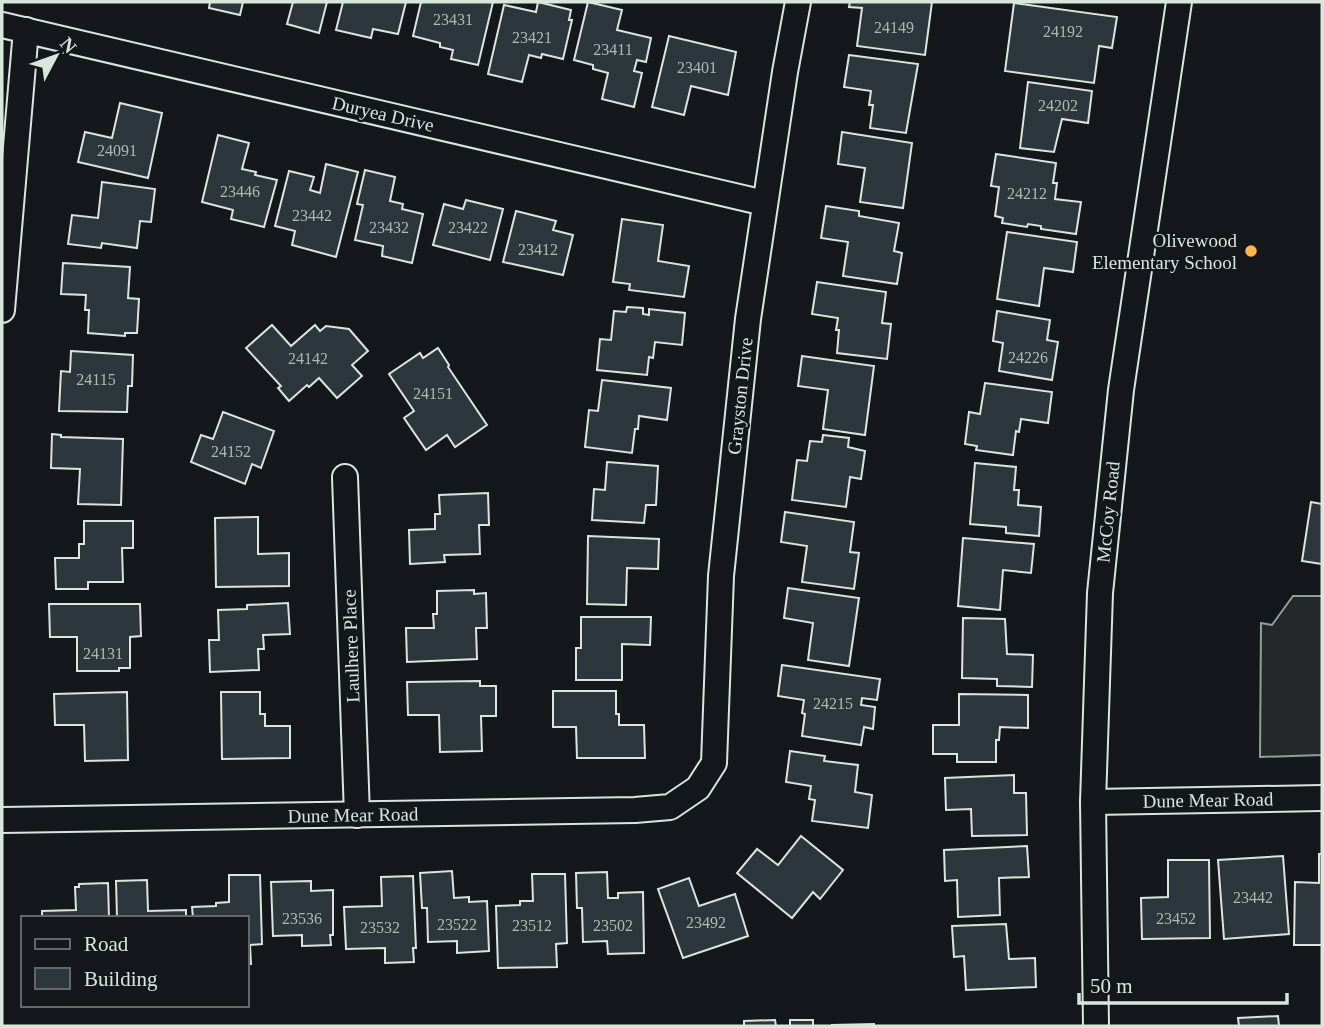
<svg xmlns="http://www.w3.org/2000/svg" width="1324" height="1028" font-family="'Times New Roman',serif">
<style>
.parking{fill:#24282b;stroke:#939e99;stroke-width:2}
.building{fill:#2c363c;stroke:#d8e6dc;stroke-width:2}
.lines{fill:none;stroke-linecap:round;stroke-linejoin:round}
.minor-casing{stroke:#d8e6dc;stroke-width:28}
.minor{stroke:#14181c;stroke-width:24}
.poi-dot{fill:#ffb74d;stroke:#14181c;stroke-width:2.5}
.labels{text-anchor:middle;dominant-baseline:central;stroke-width:5;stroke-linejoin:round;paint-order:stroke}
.number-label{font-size:16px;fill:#adbab4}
.street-label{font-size:19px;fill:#d8e6dc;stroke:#14181c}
.poi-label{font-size:19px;fill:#d8e6dc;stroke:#14181c;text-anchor:end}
</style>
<rect width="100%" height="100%" fill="#14181c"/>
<path class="parking" d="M1293,596H1322V755L1260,757L1261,623L1272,625Z"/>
<g class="building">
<path d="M210,2H243L240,15L209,8Z"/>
<path d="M293,2H327L319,33L287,24Z"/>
<path d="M343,2H406L398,34L373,29L371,38L336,30Z"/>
<path d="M421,2H493L478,65L451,59L453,50L440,47V43L413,36Z"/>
<path d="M538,2L571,10L569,20H572L563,59L542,54L541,58L529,55L522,82L488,74L504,5L536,12Z"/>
<path d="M588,2L622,10L617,30L651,38L646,62L637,60L634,71L642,73L634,107L602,99L608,73L593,69V65L574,60Z"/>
<path d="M850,2H932L925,55L857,46L862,8L849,7Z"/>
<path d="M1014,3L1117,17L1112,48L1099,46L1094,83L1005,71Z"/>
<path d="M669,36L736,52L728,95L691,86L684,115L652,107Z"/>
<path d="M849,55L918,64L906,133L870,128L873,105H869L871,91L844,87Z"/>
<path d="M1028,82L1092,91L1088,123L1062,119L1054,152L1020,148Z"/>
<path d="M120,103L162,113L148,178L78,162L85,132L112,138Z"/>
<path d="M842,132L912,143L903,208L860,202L865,168L838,164Z"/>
<path d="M218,135L249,143L242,169L256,172L255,175L277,180L264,227L231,219L233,210L202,202Z"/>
<path d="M996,154L1056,163L1053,183H1057L1055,199L1081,202L1076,234L1041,229V226L1028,224L1027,227L1002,223L1003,218L995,216L999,187L991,186Z"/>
<path d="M326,164L358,172L336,257L292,245L295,231L275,226L289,171L314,177L310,190L320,193Z"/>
<path d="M365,170L395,177L390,201L403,204L402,209L423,214L412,263L382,256L383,246L355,240L363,205L357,204Z"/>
<path d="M102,182L155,189L151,222L140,221L137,248L102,243L101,248L68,244L72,215L98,218Z"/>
<path d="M466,200L503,209L490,260L433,245L444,204L463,209Z"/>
<path d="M826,206L859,211V216L899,223L894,251L902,253L897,284L843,276L848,242L821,238Z"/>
<path d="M516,211L556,221L553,230L573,235L563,275L503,262Z"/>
<path d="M622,219L663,225L658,261L689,266L684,297L629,290L630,284L613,282Z"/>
<path d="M1007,232L1077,242L1073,272L1044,268L1039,306L997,299Z"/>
<path d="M63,263L130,267L128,298L139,299L137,333H125V336L88,333L89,310H85L86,295L61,294Z"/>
<path d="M817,282L886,292L882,323L891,324L887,359L837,353L839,330H836L838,318L812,314Z"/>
<path d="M627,307L643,308V314L649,315V309L685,313L682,345L655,342L653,358L649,357L647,375L597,370L600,339L611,340L614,311L626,312Z"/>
<path d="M997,311L1050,320L1047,340L1058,342L1052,380L999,371L1003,343L993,341Z"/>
<path d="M272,325L291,346L315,325L320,331L326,326L349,329L368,351L352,365L362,376L337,398L319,378L309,387L307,385L289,401L278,388L281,386L246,348Z"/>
<path d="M438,348L449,365L448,367L487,425L455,447L447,435L426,450L404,418L414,411L389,374L420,353L423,358Z"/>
<path d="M71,351L133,355L132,386H128L127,412L59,411L61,371L70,372Z"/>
<path d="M802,356L874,366L865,435L823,429L828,390L798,386Z"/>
<path d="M602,380L671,388L667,420L639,416L638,429H635L632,453L585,447L589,410L598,411Z"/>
<path d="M985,383L1052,392L1048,423L1021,419L1019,432L1016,431L1013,455L976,450L977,446L965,444L969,412L980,414Z"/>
<path d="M223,412L274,431L261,468L252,464L245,484L191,462L201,435L213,439Z"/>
<path d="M52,434L61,435V437L123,439L121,505L78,504L80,469L51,468Z"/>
<path d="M823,435L849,438L848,447L865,451L861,479L850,477L846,507L792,500L797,460L807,461L810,441L822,442Z"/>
<path d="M607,462L658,466L656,505H646L644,523L592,520L594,489L605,490Z"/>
<path d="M975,463L1016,467L1014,490H1019L1018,505L1041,507L1039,536L1006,533V527L970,524Z"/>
<path d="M488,493L489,525H479L480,554L444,555L445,562L410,564L409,530L435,529V514H440L439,495Z"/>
<path d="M1311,502L1322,504V564L1302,561Z"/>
<path d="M785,512L854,522L850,552L859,553L854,589L802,582L807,546L781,542Z"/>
<path d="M258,517V554L289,553V586L216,587L215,518Z"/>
<path d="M84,521H133V548H122L123,582H88V589H56L55,558H79V544H84Z"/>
<path d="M588,536L659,539L658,569L627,568L626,605L587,604Z"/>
<path d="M963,538L1034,544L1031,573L1003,570L1000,610L958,606Z"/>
<path d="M788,588L859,598L849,666L808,660L813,623L784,618Z"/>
<path d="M474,590V594L486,593L487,628H476L477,659L407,662L406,628H434L433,614H437V591Z"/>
<path d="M288,603L290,634L263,635L264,649H258L259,670L210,672L209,640H219L218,610L247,609V605Z"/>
<path d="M49,604H140L141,636L130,637V668H119V671H77V637H50Z"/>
<path d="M581,617H651L650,645L622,644V680H576V648H581Z"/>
<path d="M963,618L1005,619L1007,654L1033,655L1032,687L997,686V679L962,678Z"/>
<path d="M782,665L880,679L877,700L862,698L861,705L875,707L873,729L864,727L861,745L802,736L805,714L802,713L804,700L778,696Z"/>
<path d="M480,681V686H496V716H481L482,751L440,752L439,715H408L407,682Z"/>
<path d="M553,691H616V714H619V725H644L645,758H577L576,727H553Z"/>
<path d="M127,692L128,760L85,761L84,725H55L54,694Z"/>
<path d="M221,692H260V714H265V726H290V758L222,759Z"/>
<path d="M959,694L1028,695V728L1000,727L999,740H996V762H957V754H933V725H959Z"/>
<path d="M790,751L825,756L824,761L858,765L855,792L872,795L868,828L812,821L815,800L809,799L811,786L786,782Z"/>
<path d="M1014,775V793H1026L1027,835L972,836L971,809L946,810L945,778Z"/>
<path d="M801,836L843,870L820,899L813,892L792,918L737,873L757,849L778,865Z"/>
<path d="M1027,846L1029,877L999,878L1000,915L958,917L957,880L945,881L944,850Z"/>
<path d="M1319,854H1322V945H1294L1295,882L1319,883Z"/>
<path d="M1283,856L1289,934L1224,939L1218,860Z"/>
<path d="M1168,860H1209L1210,938L1142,939L1141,898L1168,897Z"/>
<path d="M452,871L454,898L469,897V902L487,901L489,951L457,953V941L428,942L427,908H422L420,873Z"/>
<path d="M607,872L608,898H618V893L643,892L644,953L608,954L607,941L583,942L582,908H577L576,873Z"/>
<path d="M532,874H565L567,943L556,944L557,967L498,968L496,906L520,905V901H533Z"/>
<path d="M229,875H260L262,944L250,945L251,964H247V918H193L192,907L216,906V903L229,902Z"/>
<path d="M413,876L416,948H413L414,962L385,963V948L346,949L344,907L382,906L381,877Z"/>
<path d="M689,878L699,906L735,894L748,936L683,958L658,889Z"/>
<path d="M147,880L148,911L186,910V918H117L116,881Z"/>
<path d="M311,881V891L333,890V935H330L331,945L302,946V935L273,936L271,882Z"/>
<path d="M108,883L109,918H42V911L76,910L75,887H79V884Z"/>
<path d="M1006,924L1009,959L1035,958L1036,987L966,990L964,956L954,957L952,926Z"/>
<path d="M1278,1016L1279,1026H1239L1238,1018Z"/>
<path d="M775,1020L776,1026H744V1021Z"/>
<rect x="790" y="1020" width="23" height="6"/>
<path d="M874,1024V1026H832V1025Z"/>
</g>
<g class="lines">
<defs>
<g id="minor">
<path d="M2,25L765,203"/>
<path d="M2,310L26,30"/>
<path d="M345,477L357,815"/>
<path d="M1093,802L1322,798"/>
<path d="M2,820L635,810L670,807L698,788L714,763L721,576L748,319L785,72L798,2"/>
<path d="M1096,1026L1093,802L1100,593L1121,390L1179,2"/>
</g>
</defs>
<use href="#minor" class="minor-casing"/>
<use href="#minor" class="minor"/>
</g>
<circle class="poi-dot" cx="1251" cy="251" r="7"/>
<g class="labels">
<g class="number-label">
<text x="453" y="19">23431</text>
<text x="894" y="27">24149</text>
<text x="1063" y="31">24192</text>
<text x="532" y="37">23421</text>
<text x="613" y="49">23411</text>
<text x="697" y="67">23401</text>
<text x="1058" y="105">24202</text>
<text x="117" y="150">24091</text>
<text x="240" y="191">23446</text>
<text x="1027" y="193">24212</text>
<text x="312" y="215">23442</text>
<text x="389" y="227">23432</text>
<text x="468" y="227">23422</text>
<text x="538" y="249">23412</text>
<text x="1028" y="357">24226</text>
<text x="308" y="358">24142</text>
<text x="96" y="379">24115</text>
<text x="433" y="393">24151</text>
<text x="231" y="451">24152</text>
<text x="103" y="653">24131</text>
<text x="833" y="703">24215</text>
<text x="1253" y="897">23442</text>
<text x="302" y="918">23536</text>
<text x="1176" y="918">23452</text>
<text x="706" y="922">23492</text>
<text x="457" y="924">23522</text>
<text x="532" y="925">23512</text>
<text x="613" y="925">23502</text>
<text x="380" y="927">23532</text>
</g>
<g class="street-label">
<text transform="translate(383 114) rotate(13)">Duryea Drive</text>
<text transform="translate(740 396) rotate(-84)">Grayston Drive</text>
<text transform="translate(1108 512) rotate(-84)">McCoy Road</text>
<text transform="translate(351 646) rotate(-92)">Laulhere Place</text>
<text transform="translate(1208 800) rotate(-1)">Dune Mear Road</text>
<text transform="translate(353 815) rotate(-1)">Dune Mear Road</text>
</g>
<g class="poi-label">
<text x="1237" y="240">Olivewood<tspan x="1237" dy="22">Elementary School</tspan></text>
</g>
</g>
<rect width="1324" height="1028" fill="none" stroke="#d8e6dc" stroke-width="7"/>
<rect x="21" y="916" width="228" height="91" fill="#14181c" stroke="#626a69" stroke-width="2"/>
<rect x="35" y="939" width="35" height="10" fill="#14181c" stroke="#626a69" stroke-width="2"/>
<text x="84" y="951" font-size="21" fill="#d8e6dc">Road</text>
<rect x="35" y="968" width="35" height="21" fill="#2c363c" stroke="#626a69" stroke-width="2"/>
<text x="84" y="986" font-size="21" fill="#d8e6dc">Building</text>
<g transform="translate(56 56) rotate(49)" stroke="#14181c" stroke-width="5" paint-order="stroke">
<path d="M0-5L12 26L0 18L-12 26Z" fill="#d8e6dc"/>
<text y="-10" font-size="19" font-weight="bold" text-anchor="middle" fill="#d8e6dc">N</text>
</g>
<path d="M1079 993v10h208v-10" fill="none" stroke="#d8e6dc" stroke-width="3.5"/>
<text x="1090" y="993" font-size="21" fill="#d8e6dc" stroke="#14181c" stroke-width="5" paint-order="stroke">50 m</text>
</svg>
